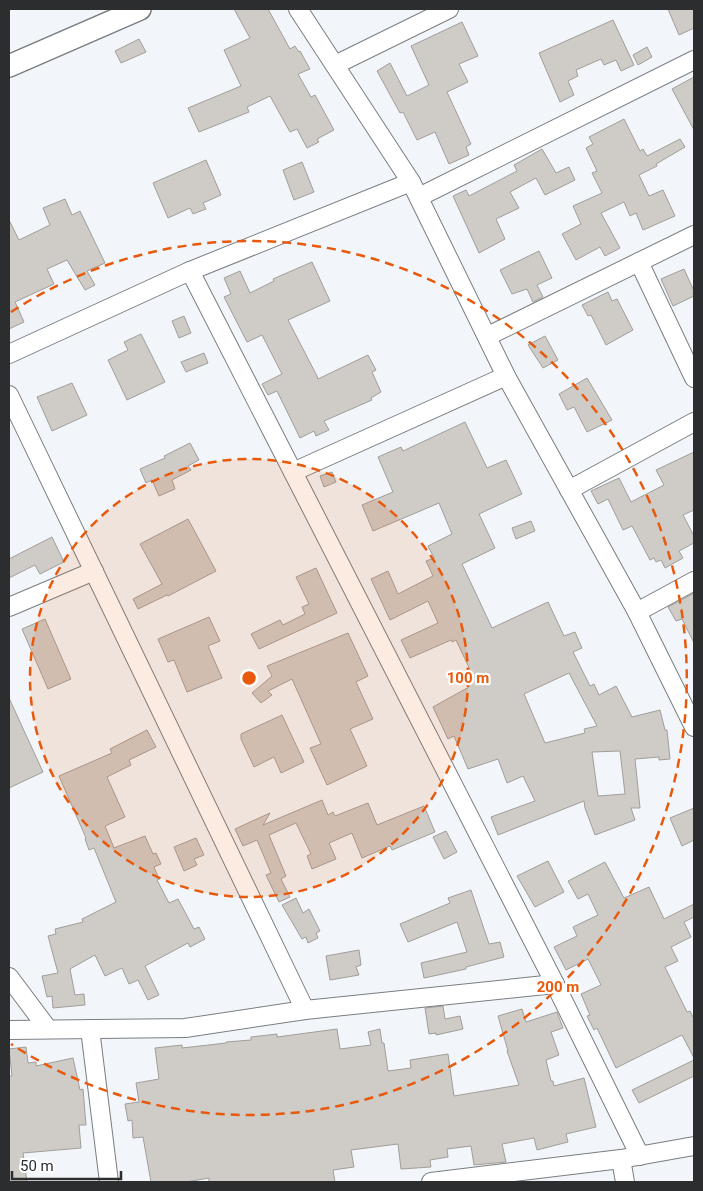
<svg xmlns="http://www.w3.org/2000/svg" width="703" height="1191" font-family="Roboto,sans-serif">
<style>
.building{fill:#cfcbc7;stroke:#a19e9a;fill-rule:evenodd}
.lines{fill:none;stroke-linecap:round;stroke-linejoin:round}
.minor-casing{stroke:#7a7e81;stroke-width:20}
.tertiary-casing{stroke:#7a7e81;stroke-width:24}
.minor{stroke:#fff;stroke-width:18}
.tertiary{stroke:#fff;stroke-width:21}
.ring{fill:none;stroke:#e8590c;stroke-width:2.5;stroke-dasharray:9 6}
.centre{fill:#e8590c;stroke:#fff;stroke-width:2.5}
.ring-label{font-size:15px;text-anchor:middle;font-weight:bold;fill:#e8590c;stroke:#fff;stroke-width:4.5;stroke-linejoin:round;paint-order:stroke}
</style>
<rect width="100%" height="100%" fill="#f2f6fa"/>
<g class="building">
<path d="M234,9H268L290,49L295,46L299,52L300,51L310,69L298,74L311,97L315,95L334,130L317,139L319,142L307,148L297,129L290,132L270,96L247,107L249,112L199,132L188,108L241,86L224,50L250,38Z"/>
<path d="M668,9H694V28L679,35Z"/>
<path d="M613,20L634,65L621,71L616,60L604,65L601,59L576,70L578,76L568,81L574,95L560,102L539,53Z"/>
<path d="M462,22L478,56L459,64L468,82L447,92L471,144L466,147L469,155L449,164L435,132L417,140L403,112L400,113L377,71L390,63L407,96L429,85L411,46Z"/>
<path d="M139,39L146,52L121,63L115,51Z"/>
<path d="M647,47L652,57L638,65L633,55Z"/>
<path d="M694,77V130L672,89Z"/>
<path d="M624,119L640,151L643,149L647,156L680,139L685,147L656,164L657,166L639,175L649,196L663,190L675,216L643,230L636,213L630,216L624,202L601,213L620,248L605,256L600,247L576,260L562,234L581,224L573,206L602,193L592,173L597,171L586,148L593,144L589,137Z"/>
<path d="M542,149L556,173L569,167L575,180L545,195L536,178L510,192L519,208L496,219L505,239L479,253L453,196L466,190L469,196L517,171L514,165Z"/>
<path d="M206,160L221,195L203,203L206,209L193,214L190,208L168,218L153,183Z"/>
<path d="M302,162L314,192L294,200L283,170Z"/>
<path d="M65,199L72,215L80,211L105,263L87,271L95,285L85,290L67,260L47,269L54,284L15,302L24,322L9,329V220L19,240L50,225L43,208Z"/>
<path d="M539,251L552,278L537,285L543,297L533,302L527,289L512,294L500,270Z"/>
<path d="M312,262L330,301L288,320L317,376L318,379L368,355L376,370L372,372L381,392L371,398L372,400L324,421L329,430L316,436L314,431L300,438L277,391L268,395L262,384L282,374L262,335L247,342L224,297L231,294L224,278L240,271L250,293L274,281L273,279Z"/>
<path d="M684,269L694,291V296L673,306L661,279Z"/>
<path d="M608,292L612,301L617,299L633,330L606,345L591,315L588,316L582,305Z"/>
<path d="M184,316L191,333L179,338L172,321Z"/>
<path d="M141,334L165,382L127,400L108,360L128,350L124,342Z"/>
<path d="M545,336L558,360L543,368L528,345Z"/>
<path d="M204,353L208,363L186,372L181,362Z"/>
<path d="M587,378L612,420L587,432L574,407L567,410L559,394Z"/>
<path d="M72,383L87,415L52,431L37,397Z"/>
<path d="M465,422L487,468L506,460L522,494L479,514L495,548L462,564L492,628L548,602L564,636L575,632L582,648L573,652L590,686L594,684L599,695L616,686L632,717L660,710L665,730H667L670,759L659,760V757L635,759L640,808H631L635,820L595,835L585,808L584,801L498,835L491,817L535,801L523,776L507,783L498,759L468,769L454,736L448,739L433,707L469,687L466,679L473,676L456,640L452,642L451,640L410,658L401,640L438,623L428,601L390,620L371,579L388,571L398,594L433,576L426,561L434,558L428,546L452,534L439,503L373,531L362,505L393,492L378,457L401,447L403,451ZM569,673L597,726L584,729L585,733L545,743L524,694ZM620,751L625,794L598,796L592,752Z"/>
<path d="M190,443L199,460L188,466L191,470L172,480L175,489L159,496L152,480L146,483L140,469L165,458L164,456Z"/>
<path d="M694,452V510L683,515L694,536V543L679,551L683,558L665,568L661,560L656,562L654,558L650,560L632,526L623,530L608,499L598,504L591,491L619,478L631,502L664,485L656,470Z"/>
<path d="M332,472L336,482L324,487L320,476Z"/>
<path d="M188,519L216,571L168,596L167,595L138,609L133,599L162,584L140,544Z"/>
<path d="M531,521L535,531L516,539L512,528Z"/>
<path d="M52,537L64,562L40,574L35,565L9,578V559Z"/>
<path d="M316,568L337,613L259,649L251,634L280,620L283,625L305,614L302,607L309,604L296,577Z"/>
<path d="M694,593V643L682,619L676,621L668,607Z"/>
<path d="M209,617L220,641L208,646L222,678L187,692L174,660L168,662L158,639Z"/>
<path d="M45,619L71,679L48,689L22,629Z"/>
<path d="M348,633L368,676L356,682L373,719L350,729L367,766L327,785L310,748L321,744L292,679L268,691L272,695L261,703L252,693L272,676L267,666Z"/>
<path d="M9,698L43,772L9,788Z"/>
<path d="M282,715L304,762L281,773L274,757L254,767L241,739V734Z"/>
<path d="M147,730L156,747L129,760L131,765L107,777L125,817L105,826L114,848L145,836L153,854L156,853L161,864L154,867L159,879L157,880L169,903L178,899L194,929L199,927L205,939L190,947L188,943L145,966L159,995L148,1000L138,980L129,984L122,968L105,976L95,955L70,969L75,995L84,994L85,1005L53,1008L52,996L47,997L42,976L58,973L48,936L56,934L55,929L83,922L82,919L116,902L94,848L89,850L85,839L86,838L59,776L112,753L110,749Z"/>
<path d="M322,800L328,815L333,812L335,816L368,803L377,825L424,806L435,832L392,850L390,846L362,858L352,833L329,843L336,859L312,869L307,856L311,854L296,823L269,835L286,876L281,879L290,897L279,902L266,875L271,873L257,840L243,846L235,829L270,813L263,825Z"/>
<path d="M694,808V840L682,846L670,818Z"/>
<path d="M446,831L457,852L444,859L433,837Z"/>
<path d="M196,838L204,855L194,859L197,865L184,871L174,847Z"/>
<path d="M548,861L564,892L535,907L517,876Z"/>
<path d="M605,862L624,898L649,887L664,919L694,904V917L684,922L691,937L671,947L678,961L665,967L687,1012L690,1011L694,1019V1058L682,1035L616,1068L597,1028L594,1030L587,1016L590,1015L581,994L601,985L588,959L566,970L554,947L577,936L573,927L598,915L588,894L578,899L568,881Z"/>
<path d="M471,890L489,944L500,942L504,957L466,967V969L424,978L421,963L467,952L457,922L408,942L400,924L450,903L448,898Z"/>
<path d="M296,898L303,913L309,909L320,931L316,933L318,938L308,943L306,937L302,939L282,905Z"/>
<path d="M359,950L361,965L356,967L359,975L330,980L326,956Z"/>
<path d="M443,1006L445,1019L460,1016L463,1029L436,1035V1033L429,1034L425,1008Z"/>
<path d="M522,1009L526,1022L557,1012L563,1028L551,1032L559,1055L546,1060L551,1081H553L554,1086L584,1078L596,1127L566,1134L568,1142L537,1150L534,1138L502,1144L506,1162L474,1165L471,1146L447,1149L448,1157L430,1160L431,1167L401,1169L398,1144L351,1150L354,1167L333,1170L335,1182H209V1178L186,1182H151L143,1137L133,1138L132,1120L128,1121L125,1104L139,1102L136,1083L159,1079L155,1048L182,1045V1048L226,1043V1042L251,1040V1037L277,1034V1037L337,1029L340,1049L371,1045L368,1032L380,1029L382,1043H384L388,1071L411,1068L410,1060L448,1054L454,1096L519,1085L507,1051H508L498,1016Z"/>
<path d="M26,1047L28,1063L36,1062V1066L73,1058L80,1090L83,1089L86,1125H79L81,1148L23,1153L27,1182H9V1076H12L9,1049Z"/>
<path d="M694,1060V1076L639,1103L632,1090Z"/>
</g>
<g class="lines">
<defs>
<g id="minor">
<path d="M298,9L411,182L506,376L637,612L694,727"/>
<path d="M335,65L449,9"/>
<path d="M419,197L694,60"/>
<path d="M639,262L694,378"/>
<path d="M190,271L555,984L640,1156"/>
<path d="M488,336L694,235"/>
<path d="M9,354L190,271L411,182"/>
<path d="M9,395L305,1010"/>
<path d="M293,472L506,376"/>
<path d="M569,490L694,422"/>
<path d="M9,607L94,571"/>
<path d="M637,612L694,581"/>
<path d="M9,977L48,1029"/>
<path d="M90,1029L109,1182"/>
<path d="M9,1030L185,1028L305,1010L555,984"/>
<path d="M621,1159L625,1182"/>
<path d="M431,1182L621,1159L694,1146"/>
</g>
<path id="tertiary" d="M9,66L140,9"/>
</defs>
<use href="#minor" class="minor-casing"/>
<use href="#tertiary" class="tertiary-casing"/>
<use href="#minor" class="minor"/>
<use href="#tertiary" class="tertiary"/>
</g>
<circle cx="249" cy="678" r="219" fill="#e8590c" fill-opacity=".12"/>
<g class="ring">
<circle cx="249" cy="678" r="219"/>
<path d="M11 312A437 437 0 1 1 11 1044"/>
</g>
<circle cx="249" cy="678" r="8" class="centre"/>
<g class="ring-label">
<text x="468" y="683">100 m</text>
<text x="558" y="992">200 m</text>
</g>
<rect width="703" height="1191" fill="none" stroke="#2c2d2f" stroke-width="20"/>
<path d="M12 1171v8h109v-8" fill="none" stroke="#2c2d2f" stroke-width="2.5"/>
<text x="20" y="1171" font-size="15" fill="#2c2d2f" stroke="#ffffff" stroke-width="4" paint-order="stroke">50 m</text>
</svg>
